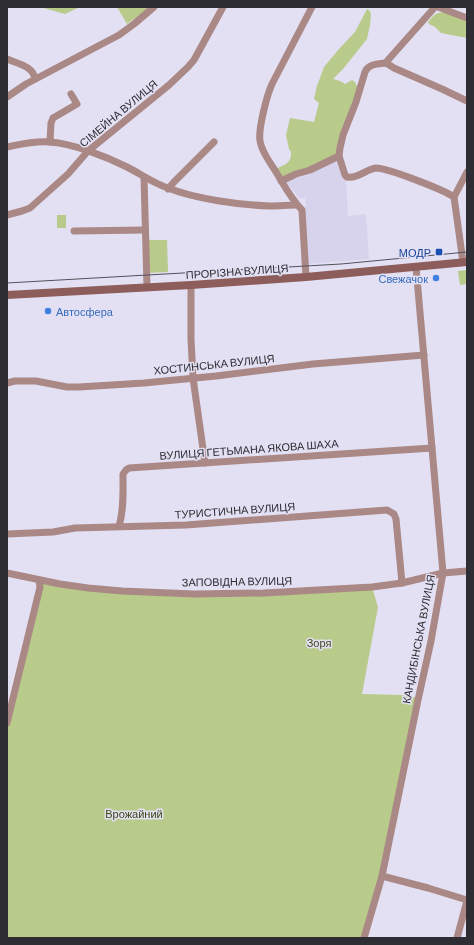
<svg xmlns="http://www.w3.org/2000/svg" width="474" height="945" font-family="Barlow,sans-serif">
<style>
.built{fill:#d7d3ec}
.green{fill:#b9cb8a}
.lines{fill:none;stroke-linecap:round;stroke-linejoin:round}
.street{stroke:#aa8886;stroke-width:7}
.secondary{stroke:#8c5d5a;stroke-width:8}
.tram{stroke:#52505a;stroke-width:1}
.transit-dot{fill:#1a4fb4;stroke:#e3e0f3;stroke-width:1.5}
.shop-dot{fill:#3f7fe0;stroke:#e3e0f3;stroke-width:1.5}
.labels{text-anchor:middle;dominant-baseline:central;stroke-width:3;stroke-linejoin:round;paint-order:stroke}
.street-label{font-size:11px;fill:#2e2d34;stroke:#e3e0f3}
.transit-label{font-size:11px;fill:#164399;stroke:#e3e0f3;text-anchor:end}
.shop-label{font-size:11px;fill:#366cbe;stroke:#e3e0f3;text-anchor:end}
.park-label{font-size:11px;fill:#3b4614;stroke:#e3e0f3}
</style>
<rect width="100%" height="100%" fill="#e3e0f3"/>
<path class="built" d="M338,160L346,180L348,216L366,214L369,259L305,264L302,210L306,209L305,198H299L286,182Z"/>
<g class="green">
<path d="M40,7H80L65,14Z"/>
<path d="M117,7H148C145,13 133,19 127,24Z"/>
<path d="M367,9L370,11L371,15L370,25L367,39L343,69L333,79L340,81L345,84L352,80L355,82L359,91L339,156L281,181L274,170C283,165 292,164 291,152L289,149L286,135L290,118L314,122L319,103L314,99L317,86L324,67L339,49L355,32Z"/>
<path d="M444,12L467,20V38L441,33L435,27L429,24L428,22C434,15 435,13 444,12Z"/>
<rect x="57" y="215" width="9" height="13"/>
<path d="M145,240H167L168,272L146,273Z"/>
<path d="M467,270V284L460,285L458,271Z"/>
<path d="M39,580L60,584L194,594L372,587L378,607L362,694L403,695L418,698L382,876L364,938H7V723Z"/>
</g>
<g class="lines">
<g class="street">
<path d="M435,7L388,60L386,63L394,68L442,89L467,101"/>
<path d="M438,7L467,18"/>
<path d="M7,59C18,64 33,66 35,79"/>
<path d="M386,63C378,64 368,64 365,72L356,102L343,135L340,148L339,156L345,175L347,177C358,179 366,169 376,168C388,168 444,190 454,197"/>
<path d="M7,97L26,84L119,35L134,24L154,7"/>
<path d="M50,142L51,123L53,118L77,104L71,94"/>
<path d="M7,147C21,144 35,141 49,142C72,143 107,157 127,167C141,174 153,183 168,188C196,199 239,205 270,206C279,206 288,205 297,205"/>
<path d="M144,177L147,287"/>
<path d="M281,181L296,174L310,170L339,156"/>
<path d="M168,189L174,182L214,142"/>
<path d="M7,215L22,211L30,208L68,174L88,151L169,85L188,67L194,60L223,7"/>
<path d="M74,231L145,230"/>
<path d="M463,262L454,197L467,172"/>
<path d="M306,277L302,210C291,199 284,185 276,172C270,162 262,153 260,141C258,129 267,95 272,84L312,7"/>
<path d="M191,285V339L193,378L205,463"/>
<path d="M7,383L15,381H36L67,387H79L144,383L216,376L313,364L424,355"/>
<path d="M119,526C124,510 123,491 123,474L126,470L129,468L432,448"/>
<path d="M7,534L53,532L75,528L186,525L387,510L394,514L396,519L402,583"/>
<path d="M7,573L60,584L88,588L122,591L194,594L264,593L372,587L402,583L443,573L467,571"/>
<path d="M7,723L40,587L39,580"/>
<path d="M382,876L428,888L467,900"/>
<path d="M364,938L382,876L418,700L431,641L443,573L416,267"/>
<path d="M457,938L467,901"/>
</g>
<path class="secondary" d="M7,295L191,285L306,277L467,262"/>
<path class="tram" d="M7,283L341,264L467,252"/>
</g>
<rect class="transit-dot" x="435" y="248" width="8" height="8" rx="2"/>
<g class="shop-dot">
<circle cx="436" cy="278" r="4"/>
<circle cx="48" cy="311" r="4"/>
</g>
<g class="labels">
<g class="street-label">
<text transform="translate(118 113) rotate(-40)">СІМЕЙНА ВУЛИЦЯ</text>
<text transform="translate(237 271) rotate(-4)">ПРОРІЗНА ВУЛИЦЯ</text>
<text transform="translate(214 364) rotate(-6)">ХОСТИНСЬКА ВУЛИЦЯ</text>
<text transform="translate(249 449) rotate(-4)">ВУЛИЦЯ ГЕТЬМАНА ЯКОВА ШАХА</text>
<text transform="translate(235 510) rotate(-4)">ТУРИСТИЧНА ВУЛИЦЯ</text>
<text transform="translate(237 581) rotate(-1)">ЗАПОВІДНА ВУЛИЦЯ</text>
<text transform="translate(418 639) rotate(-79)">КАНДИБІНСЬКА ВУЛИЦЯ</text>
</g>
<g class="transit-label">
<text x="431" y="252">МОДР</text>
</g>
<g class="shop-label">
<text x="428" y="278">Свежачок</text>
<text x="56" y="311" text-anchor="start">Автосфера</text>
</g>
<g class="park-label">
<text x="319" y="642">Зоря</text>
<text x="134" y="813">Врожайний</text>
</g>
</g>
<rect width="474" height="945" fill="none" stroke="#2e2d34" stroke-width="16"/>
</svg>
